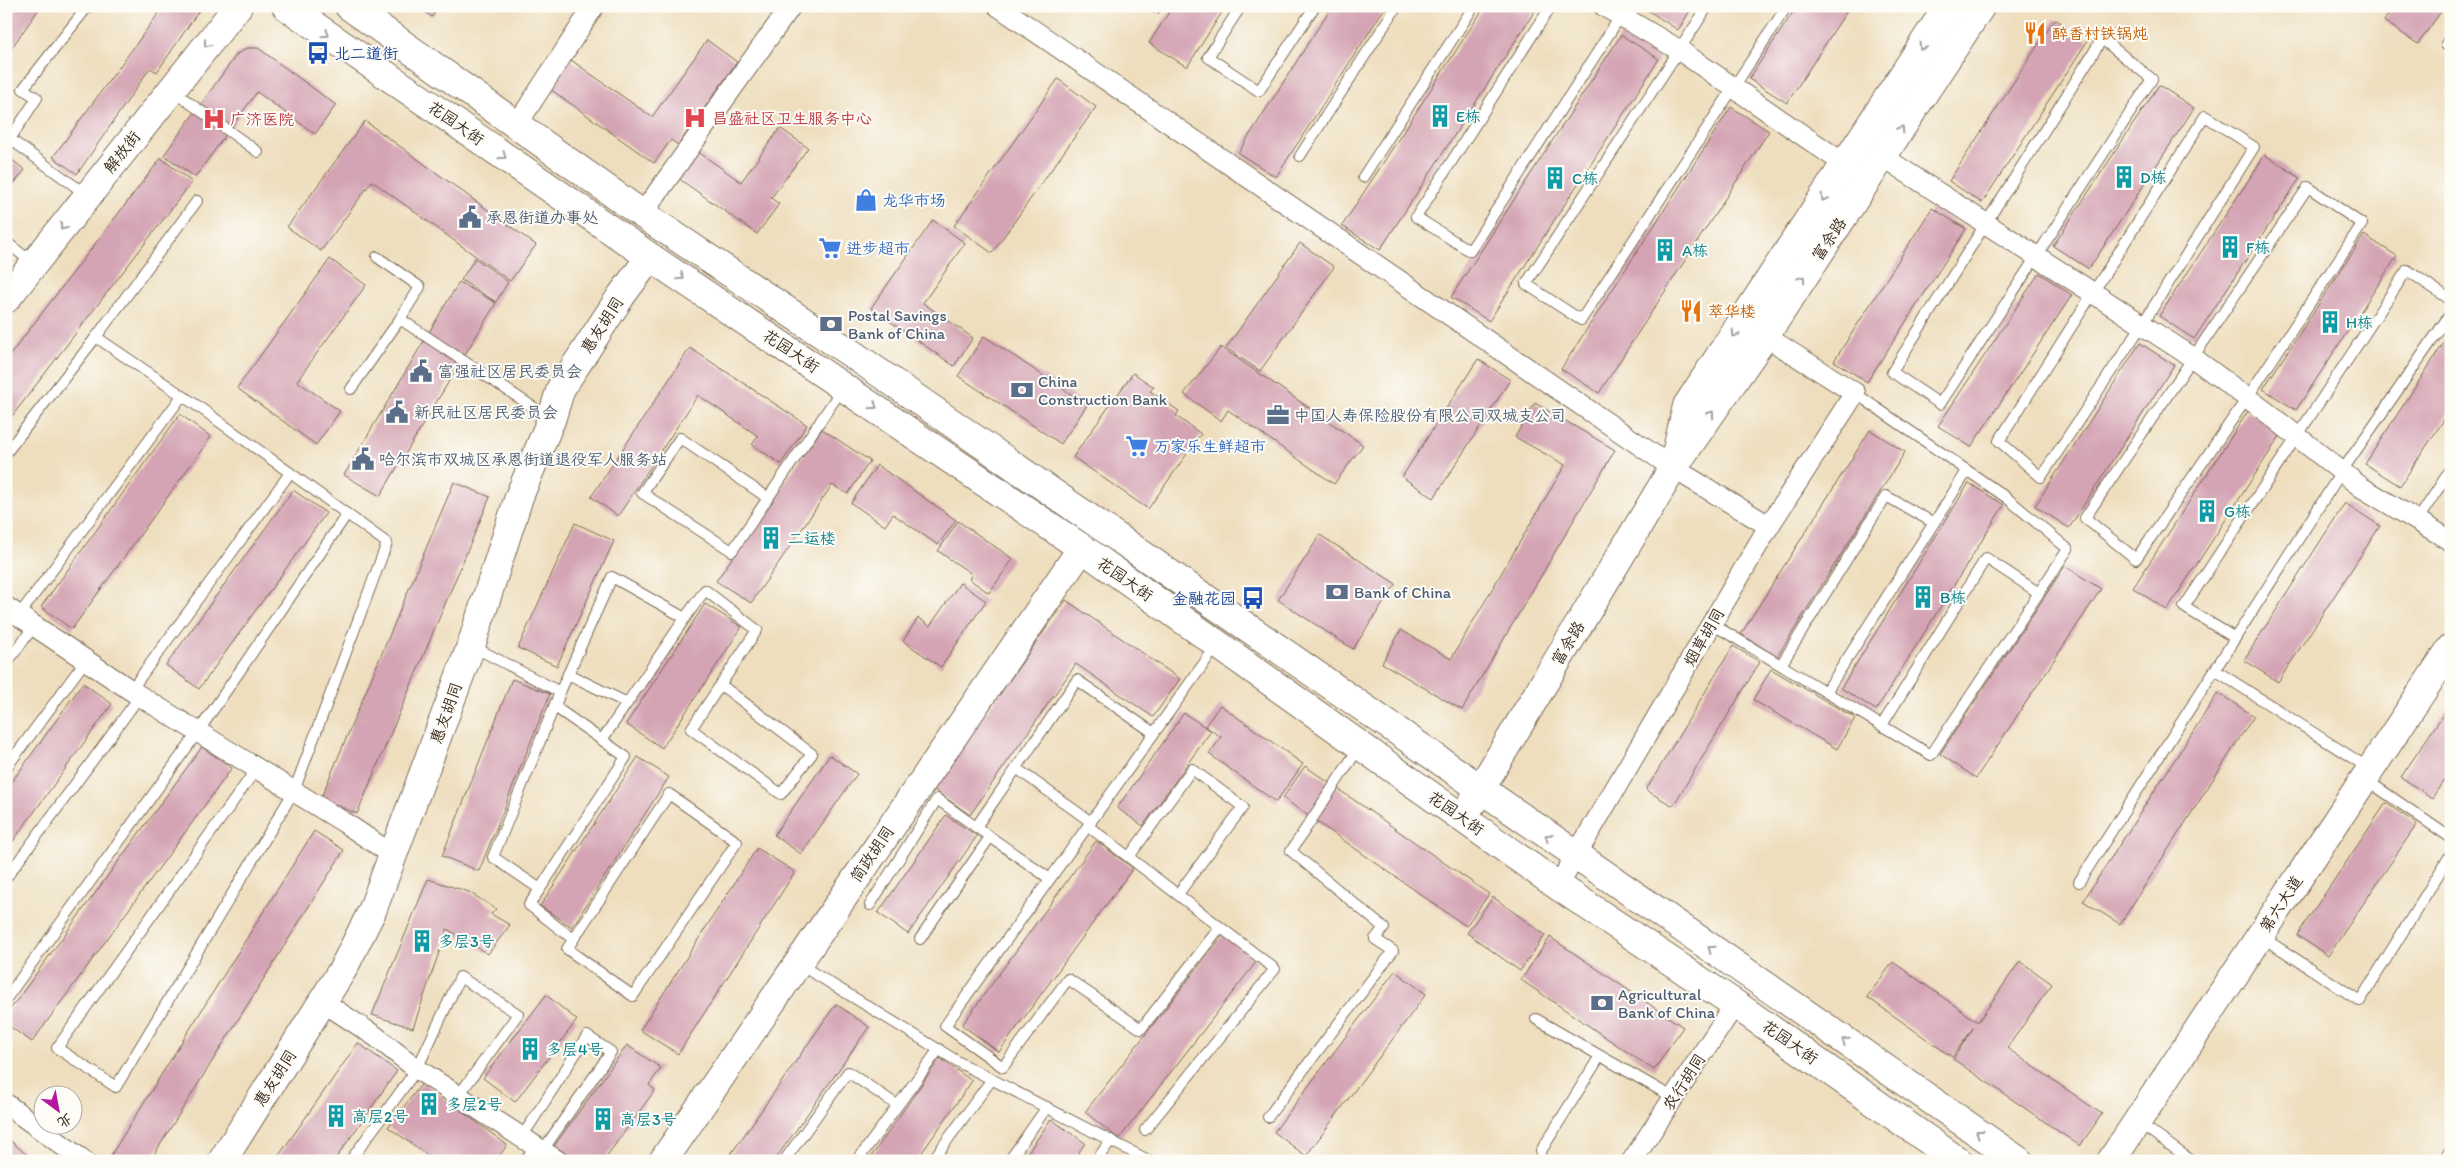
<svg xmlns="http://www.w3.org/2000/svg" width="2457" height="1167" font-family="Itim,'LXGW WenKai TC',sans-serif">
<style>
.building{fill:#d4a4b4}
.lines{fill:none;stroke-linecap:round;stroke-linejoin:round}
.lane-casing{stroke:#7a6956;stroke-width:12}
.street-casing{stroke:#7a6956;stroke-width:22}
.secondary-casing{stroke:#7a6956;stroke-width:30}
.primary-casing{stroke:#7a6956;stroke-width:30}
.lane{stroke:#fff;stroke-width:10}
.street{stroke:#fff;stroke-width:20}
.secondary{stroke:#fff;stroke-width:28}
.primary{stroke:#fff;stroke-width:28}
.oneway{stroke:#a79f9a}
.labels{text-anchor:middle;dominant-baseline:central;stroke-width:4;stroke-linejoin:round;paint-order:stroke}
.food-label{font-size:16px;fill:#c56008;stroke:#fdfcf7;text-anchor:start}
.transit-label{font-size:16px;fill:#164399;stroke:#fdfcf7;text-anchor:start}
.culture-label{font-size:16px;fill:#0d838f;stroke:#fdfcf7;text-anchor:start}
.health-label{font-size:16px;fill:#be3a42;stroke:#fdfcf7;text-anchor:start}
.street-label{font-size:16px;fill:#3b2a1e;stroke:#fdfcf7}
.shop-label{font-size:16px;fill:#366cbe;stroke:#fdfcf7;text-anchor:start}
.service-label{font-size:16px;fill:#4e5e75;stroke:#fdfcf7;text-anchor:start}
</style>
<rect width="100%" height="100%" fill="#fdfcf7"/>
<filter id="ink" filterUnits="userSpaceOnUse"><feTurbulence type="fractalNoise" baseFrequency=".02" numOctaves="2"/><feDisplacementMap in="SourceGraphic" scale="10" xChannelSelector="R" yChannelSelector="G"/><feConvolveMatrix kernelMatrix="1 2 1 2 8 2 1 2 1" color-interpolation-filters="sRGB"/></filter>
<filter id="wash" filterUnits="userSpaceOnUse"><feTurbulence type="fractalNoise" baseFrequency=".0096" numOctaves="4" result="noise"/><feDisplacementMap in="SourceGraphic" scale="20" xChannelSelector="R" yChannelSelector="G"/><feGaussianBlur stdDeviation="1.12" result="paint"/><feColorMatrix in="noise" values="0 0 0 0 0 0 0 0 0 0 0 0 0 0 0 0 0 1.4 0 .05"/><feComposite in="paint" operator="in"/></filter>
<g filter="url(#wash)">
<rect width="100%" height="100%" fill="#eedebe"/>
<g id="blocks">
<g class="building">
<path d="M6,6H41L6,56Z"/>
<path d="M164,6H196L200,9L157,72L150,68L77,174L53,157Z"/>
<path d="M417,6H439L432,17Z"/>
<path d="M1173,6H1226L1187,67L1149,43Z"/>
<path d="M1332,6H1386L1276,177L1238,153Z"/>
<path d="M1485,6H1538L1380,250L1342,226Z"/>
<path d="M1641,6H1693L1678,30Z"/>
<path d="M1797,6H1850L1787,103L1749,79Z"/>
<path d="M2394,6H2445L2418,44L2384,21Z"/>
<path d="M2055,19L2088,40L1982,203L1949,181Z"/>
<path d="M1621,35L1659,59L1489,321L1451,297Z"/>
<path d="M707,40L737,62L678,145L671,140L654,163L550,89L571,60L652,117Z"/>
<path d="M247,48H258L336,105L315,134L257,92L195,177L164,155L237,54Z"/>
<path d="M1058,79L1096,107L992,253L954,226Z"/>
<path d="M2159,85L2194,108L2089,269L2053,246Z"/>
<path d="M1731,107L1769,131L1599,393L1561,369Z"/>
<path d="M365,121L536,245L510,281L372,181L321,251L287,227Z"/>
<path d="M780,128L808,148L771,198L779,204L757,234L678,178L697,151L741,182Z"/>
<path d="M6,155L25,170L6,193Z"/>
<path d="M2265,155L2300,178L2194,339L2159,316Z"/>
<path d="M161,158L192,182L6,424V360Z"/>
<path d="M1932,208L1966,229L1867,382L1834,361Z"/>
<path d="M933,220L965,243L923,303L973,338L954,366L871,308Z"/>
<path d="M2364,235L2397,256L2296,410L2263,389Z"/>
<path d="M1300,243L1334,267L1260,371L1226,348Z"/>
<path d="M475,258L508,282L496,302L461,280Z"/>
<path d="M330,259L366,285L297,381L340,411L316,445L237,388Z"/>
<path d="M2039,273L2072,295L1971,447L1938,426Z"/>
<path d="M459,282L496,303L380,496L344,475Z"/>
<path d="M2451,332V409L2400,486L2365,464Z"/>
<path d="M984,336L1087,405L1061,444L958,376Z"/>
<path d="M2140,343L2174,365L2069,528L2035,506Z"/>
<path d="M1221,347L1363,445L1334,484L1228,410L1221,421L1184,394Z"/>
<path d="M690,348L807,425L781,464L752,445L758,436L698,395L618,516L591,497Z"/>
<path d="M1478,359L1510,380L1434,498L1402,477Z"/>
<path d="M1133,373L1154,387L1150,391L1179,411L1176,416L1201,434L1148,509L1073,457Z"/>
<path d="M1535,403L1615,450L1462,710L1382,663L1401,630L1451,659L1565,465L1515,437Z"/>
<path d="M2248,411L2282,433L2167,610L2133,588Z"/>
<path d="M180,414L211,437L72,629L41,607Z"/>
<path d="M822,429L870,461L848,494L832,485L751,603L716,581Z"/>
<path d="M1870,430L1905,452L1777,657L1741,634Z"/>
<path d="M877,465L956,520L938,545L893,514L885,526L851,503Z"/>
<path d="M454,482L490,497L357,814L321,798Z"/>
<path d="M1969,483L2004,505L1876,710L1841,688Z"/>
<path d="M293,490L326,513L199,689L166,665Z"/>
<path d="M2345,503L2380,526L2278,682L2244,660Z"/>
<path d="M958,521L1013,559L989,593L969,579L972,574L938,551Z"/>
<path d="M575,523L614,541L557,666L518,648Z"/>
<path d="M1320,535L1396,584L1353,649L1278,600Z"/>
<path d="M2065,566L2101,589L1976,778L1940,754Z"/>
<path d="M960,583L986,601L941,667L903,641L918,618L930,626Z"/>
<path d="M1066,600L1180,679L1153,717L1076,664L970,815L933,789Z"/>
<path d="M705,604L742,627L662,748L626,724Z"/>
<path d="M1733,646L1760,662L1673,806L1646,790Z"/>
<path d="M1771,669L1855,718L1837,749L1753,700Z"/>
<path d="M512,679L550,694L479,871L442,856Z"/>
<path d="M83,683L112,704L6,851V790Z"/>
<path d="M2218,693L2254,716L2120,924L2083,901Z"/>
<path d="M2451,703V770L2432,798L2401,777Z"/>
<path d="M1220,705L1303,764L1276,802L1209,754L1221,737L1205,726Z"/>
<path d="M1184,713L1211,731L1143,826L1117,808Z"/>
<path d="M202,747L232,768L32,1042L6,1024V1015Z"/>
<path d="M830,755L857,774L801,854L774,835Z"/>
<path d="M638,757L669,777L572,927L540,906Z"/>
<path d="M1305,766L1489,894L1466,926L1283,798Z"/>
<path d="M2386,803L2417,824L2328,956L2297,935Z"/>
<path d="M946,815L977,836L908,934L878,913Z"/>
<path d="M314,831L344,850L150,1161H120L111,1155Z"/>
<path d="M1096,841L1133,868L999,1052L962,1025Z"/>
<path d="M757,848L795,872L678,1054L640,1030Z"/>
<path d="M428,879L469,892L496,909L491,914L510,925L488,954L447,929L413,1028L372,1015Z"/>
<path d="M1493,897L1545,935L1520,971L1467,933Z"/>
<path d="M1223,935L1257,961L1119,1139L1085,1112Z"/>
<path d="M1550,937L1683,1027L1654,1070L1521,980Z"/>
<path d="M2020,961L2052,984L2007,1048L2102,1114L2080,1146L1953,1059L1974,1027L1952,1057L1867,997L1893,962L1978,1022Z"/>
<path d="M1395,971L1426,994L1306,1156L1274,1132Z"/>
<path d="M546,995L577,1020L515,1102L483,1078Z"/>
<path d="M836,1004L869,1027L774,1161H726Z"/>
<path d="M358,1043L397,1071L334,1161H275Z"/>
<path d="M627,1045L661,1068L649,1085L655,1090L603,1161H568L552,1149Z"/>
<path d="M940,1058L972,1081L916,1161H868Z"/>
<path d="M423,1082L507,1145L496,1161H436L388,1127Z"/>
<path d="M1051,1119L1085,1143L1073,1161H1022Z"/>
<path d="M6,1137L34,1161H6Z"/>
</g>
</g>
</g>
<g filter="url(#ink)">
<use href="#blocks" fill-opacity="0" stroke="#7a6956" stroke-width="1"/>
<g class="lines">
<defs>
<g id="lane">
<path d="M1153,6L1156,8L1157,6"/>
<path d="M1241,6L1208,57L1259,91L1315,6"/>
<path d="M1551,6L1416,217L1470,251L1627,6"/>
<path d="M1708,6L1526,284L1581,320L1787,6"/>
<path d="M2102,39L2152,79L1940,404L1892,372Z"/>
<path d="M2446,44L2451,37"/>
<path d="M173,91L258,152"/>
<path d="M2205,116L2254,147L2142,325L2041,477L1999,441Z"/>
<path d="M1300,156L1397,6"/>
<path d="M1363,177L1474,6"/>
<path d="M2308,187L2362,224L2247,398L2136,559L2085,518Z"/>
<path d="M87,195L10,139L37,98L23,89L88,6"/>
<path d="M6,242L33,263"/>
<path d="M377,257L420,287L400,319"/>
<path d="M96,337L197,201"/>
<path d="M351,389L400,319L551,419"/>
<path d="M6,453L96,337L199,407L387,543L294,791L116,1087L57,1048L257,768"/>
<path d="M768,498L680,438L642,493L732,551L842,389"/>
<path d="M2417,521L2451,469"/>
<path d="M19,615L182,396"/>
<path d="M685,618L705,590L757,630L691,729L781,794L812,754L721,685"/>
<path d="M1712,624L1931,755L2068,549L2007,498L1855,393"/>
<path d="M2235,638L2184,607L2407,270L2451,300"/>
<path d="M1217,645L945,1026L1003,1067L1068,979L1141,1029L1220,927"/>
<path d="M472,646L560,692L555,707L626,757L540,889L493,857L560,692L612,577L685,618L602,740"/>
<path d="M6,664L34,626"/>
<path d="M1781,665L1886,496L1934,523"/>
<path d="M2215,670L2370,769"/>
<path d="M568,674L627,703"/>
<path d="M131,690L290,473"/>
<path d="M1826,692L1967,471"/>
<path d="M1882,725L1986,558L2039,593"/>
<path d="M6,768L86,660"/>
<path d="M1016,768L1091,822"/>
<path d="M2365,779L2451,838"/>
<path d="M669,794L737,842L633,996L567,949Z"/>
<path d="M1088,826L1275,969L1145,1130"/>
<path d="M1129,857L1192,769L1243,807L1178,894"/>
<path d="M6,878L140,696"/>
<path d="M1050,879L976,827L1077,680L1154,733"/>
<path d="M2079,882L2342,471L2451,313"/>
<path d="M540,889L529,905L573,939"/>
<path d="M870,905L937,799L976,827"/>
<path d="M2262,937L2360,1001L2451,854"/>
<path d="M920,939L990,837"/>
<path d="M799,964L962,1064L1150,1161"/>
<path d="M6,999L198,732L347,514"/>
<path d="M1536,1019L1674,1098"/>
<path d="M1268,1117L1393,951L1375,939L1384,928L1291,851L1360,746"/>
<path d="M2138,1122L2192,1161"/>
<path d="M522,1137L587,1036L611,1052L543,1150"/>
<path d="M1541,1151L1600,1056"/>
<path d="M350,1161L417,1069L460,977L518,1014L459,1095"/>
<path d="M525,1161L536,1146"/>
<path d="M784,1161L848,1072L897,1105"/>
<path d="M857,1161L939,1049"/>
<path d="M932,1161L992,1079"/>
<path d="M1009,1161L1047,1107"/>
<path d="M1096,1161L1111,1140"/>
<path d="M2443,1161L2451,1149"/>
</g>
<g id="street">
<path d="M998,6L1673,468L1769,526"/>
<path d="M1604,6L1679,50L1846,165"/>
<path d="M516,126L594,6"/>
<path d="M1883,157L2192,357L2265,411L2361,487L2451,541"/>
<path d="M642,214L791,6"/>
<path d="M6,607L135,693L345,823L393,855"/>
<path d="M1558,886L1769,526L1855,393L1765,336"/>
<path d="M323,1002L375,1036L417,1069L558,1161"/>
<path d="M6,1104L84,1161"/>
<path d="M1632,1161L1735,1004"/>
</g>
<g id="secondary">
<path d="M6,299L238,6"/>
<path d="M1676,454L1687,406L1948,6"/>
<path d="M1463,818L1673,468L1765,336L1981,6"/>
<path d="M222,1161L343,969L372,911L471,646L519,497L551,420L561,388L621,296L650,257"/>
<path d="M663,1161L1082,548"/>
<path d="M2111,1161L2451,648"/>
</g>
<g id="primary">
<path d="M286,6L650,257L1082,548L1558,886L1735,1004L1958,1161"/>
<path d="M349,6L642,214L855,356L2019,1161"/>
</g>
</defs>
<use href="#lane" class="lane-casing"/>
<use href="#street" class="street-casing"/>
<use href="#secondary" class="secondary-casing"/>
<use href="#primary" class="primary-casing"/>
<use href="#lane" class="lane"/>
<use href="#street" class="street"/>
<use href="#secondary" class="secondary"/>
<use href="#primary" class="primary"/>
</g>
<defs><path id="oneway-chevron" d="M-2-3.5L2.5 0L-2 3.5" fill="none" stroke-width="1.6" stroke-linecap="round" stroke-linejoin="round" transform="scale(1.25)"/></defs>
<g class="oneway">
<use href="#oneway-chevron" transform="translate(326 34) rotate(35)"/>
<use href="#oneway-chevron" transform="translate(207 44) rotate(128)"/>
<use href="#oneway-chevron" transform="translate(1922 47) rotate(123)"/>
<use href="#oneway-chevron" transform="translate(1901 129) rotate(-57)"/>
<use href="#oneway-chevron" transform="translate(503 156) rotate(35)"/>
<use href="#oneway-chevron" transform="translate(1824 198) rotate(123)"/>
<use href="#oneway-chevron" transform="translate(63 227) rotate(128)"/>
<use href="#oneway-chevron" transform="translate(681 277) rotate(34)"/>
<use href="#oneway-chevron" transform="translate(1802 279) rotate(-56)"/>
<use href="#oneway-chevron" transform="translate(1735 334) rotate(123)"/>
<use href="#oneway-chevron" transform="translate(874 406) rotate(34)"/>
<use href="#oneway-chevron" transform="translate(1711 414) rotate(-55)"/>
<use href="#oneway-chevron" transform="translate(1548 837) rotate(-145)"/>
<use href="#oneway-chevron" transform="translate(1711 949) rotate(-145)"/>
<use href="#oneway-chevron" transform="translate(1845 1041) rotate(-145)"/>
<use href="#oneway-chevron" transform="translate(1979 1133) rotate(-145)"/>
</g>
</g>
<defs>
<symbol id="restaurant-bare" viewBox="-9 -9 18 18"><path d="M-5-6h1v4h1v-4h1v4h1v-4h1v5L-1.5 .5V6h-2V.5L-5-1ZM5-6V6H3V1.5H1.5Q1.5-4 5-6Z" fill="#e8710a" stroke="#fdfcf7" stroke-width="2.5" paint-order="stroke"/></symbol>
<symbol id="bus-bare" viewBox="-9 -9 18 18"><path d="M-5-6H5V4H4V6H2V4H-2V6H-4V4H-5ZM-3.5-4V0h7V-4ZM-3.5 1.2v1.5H-2V1.2ZM2 1.2v1.5H3.5V1.2Z" fill="#1a4fb4" stroke="#fdfcf7" stroke-width="2.5" paint-order="stroke"/></symbol>
<symbol id="building-bare" viewBox="-9 -9 18 18"><path d="M-4-6H4V6H1V3H-1V6H-4ZM-2.5-4.3h1.7v1.8h-1.7ZM.8-4.3h1.7v1.8H.8ZM-2.5-1h1.7V.8h-1.7ZM.8-1h1.7V.8H.8Z" fill="#0f9aa8" stroke="#fdfcf7" stroke-width="2.5" paint-order="stroke"/></symbol>
<symbol id="hospital-bare" viewBox="-9 -9 18 18"><path d="M-5-5h3v3.5h4V-5h3V5h-3V1.5h-4V5h-3Z" fill="#e0444e" stroke="#fdfcf7" stroke-width="2.5" paint-order="stroke"/></symbol>
<symbol id="shop-bare" viewBox="-9 -9 18 18"><path d="M-5-2.5h2.3a2.7 3.5 0 0 1 5.4 0H5L5.5 6h-11ZM-1.5-2.5h3a1.5 2.3 0 0 0-3 0Z" fill="#3f7fe0" stroke="#fdfcf7" stroke-width="2.5" paint-order="stroke"/></symbol>
<symbol id="civic-bare" viewBox="-9 -9 18 18"><path d="M-.6-6.5H3V-4.5H.6V-3L4-1V1h2V6H-6V1h2V-1L-.6-3ZM-1.2 2.5V6h2.4V2.5Z" fill="#5c6f8a" stroke="#fdfcf7" stroke-width="2.5" paint-order="stroke"/></symbol>
<symbol id="supermarket-bare" viewBox="-9 -9 18 18"><path d="M-6-5.5h2.5l.6 2H6L4.5 2H-2.5L-4.4-4H-6ZM-1.5 3.2a1.3 1.3 0 1 0 .1 0ZM3 3.2a1.3 1.3 0 1 0 .1 0Z" fill="#3f7fe0" stroke="#fdfcf7" stroke-width="2.5" paint-order="stroke"/></symbol>
<symbol id="bank-bare" viewBox="-9 -9 18 18"><path d="M-6-4H6V4H-6ZM0-2.3a2.3 2.3 0 1 0 0 4.6a2.3 2.3 0 1 0 0-4.6Z" fill="#5c6f8a" stroke="#fdfcf7" stroke-width="2.5" paint-order="stroke"/></symbol>
<symbol id="office-bare" viewBox="-9 -9 18 18"><path d="M-6-3h4V-5.5h4V-3h4V5H-6ZM-1-4.5V-3h2v-1.5ZM-6 0V1H6V0Z" fill="#5c6f8a" stroke="#fdfcf7" stroke-width="2.5" paint-order="stroke"/></symbol>
</defs>
<g fill-rule="evenodd">
<use href="#restaurant-bare" x="2019" y="17" width="32" height="32"/>
<use href="#bus-bare" x="302" y="37" width="32" height="32"/>
<use href="#building-bare" x="1424" y="100" width="32" height="32"/>
<use href="#hospital-bare" x="679" y="102" width="32" height="32"/>
<use href="#hospital-bare" x="198" y="103" width="32" height="32"/>
<use href="#building-bare" x="2108" y="161" width="32" height="32"/>
<use href="#building-bare" x="1539" y="162" width="32" height="32"/>
<use href="#shop-bare" x="850" y="184" width="32" height="32"/>
<use href="#civic-bare" x="454" y="201" width="32" height="32"/>
<use href="#building-bare" x="2214" y="231" width="32" height="32"/>
<use href="#supermarket-bare" x="814" y="232" width="32" height="32"/>
<use href="#building-bare" x="1649" y="234" width="32" height="32"/>
<use href="#restaurant-bare" x="1675" y="295" width="32" height="32"/>
<use href="#building-bare" x="2314" y="306" width="32" height="32"/>
<use href="#bank-bare" x="815" y="308" width="32" height="32"/>
<use href="#civic-bare" x="405" y="355" width="32" height="32"/>
<use href="#bank-bare" x="1006" y="374" width="32" height="32"/>
<use href="#civic-bare" x="381" y="396" width="32" height="32"/>
<use href="#office-bare" x="1262" y="399" width="32" height="32"/>
<use href="#supermarket-bare" x="1121" y="430" width="32" height="32"/>
<use href="#civic-bare" x="347" y="443" width="32" height="32"/>
<use href="#building-bare" x="2191" y="495" width="32" height="32"/>
<use href="#building-bare" x="755" y="522" width="32" height="32"/>
<use href="#bank-bare" x="1321" y="576" width="32" height="32"/>
<use href="#building-bare" x="1907" y="581" width="32" height="32"/>
<use href="#bus-bare" x="1237" y="582" width="32" height="32"/>
<use href="#building-bare" x="406" y="925" width="32" height="32"/>
<use href="#bank-bare" x="1586" y="987" width="32" height="32"/>
<use href="#building-bare" x="514" y="1033" width="32" height="32"/>
<use href="#building-bare" x="413" y="1088" width="32" height="32"/>
<use href="#building-bare" x="320" y="1100" width="32" height="32"/>
<use href="#building-bare" x="587" y="1103" width="32" height="32"/>
</g>
<g class="labels">
<g class="food-label">
<text x="2052" y="33">醉香村铁锅炖</text>
<text x="1708" y="311">萃华楼</text>
</g>
<g class="transit-label">
<text x="334" y="53">北二道街</text>
<text x="1236" y="598" text-anchor="end">金融花园</text>
</g>
<g class="culture-label">
<text x="1456" y="116">E栋</text>
<text x="2140" y="177">D栋</text>
<text x="1572" y="178">C栋</text>
<text x="2246" y="247">F栋</text>
<text x="1682" y="250">A栋</text>
<text x="2346" y="322">H栋</text>
<text x="2224" y="511">G栋</text>
<text x="788" y="538">二运楼</text>
<text x="1940" y="597">B栋</text>
<text x="438" y="941">多层3号</text>
<text x="546" y="1049">多层4号</text>
<text x="446" y="1104">多层2号</text>
<text x="352" y="1116">高层2号</text>
<text x="620" y="1119">高层3号</text>
</g>
<g class="health-label">
<text x="712" y="118">昌盛社区卫生服务中心</text>
<text x="230" y="119">广济医院</text>
</g>
<g class="street-label">
<text transform="translate(456 123) rotate(35)">花园大街</text>
<text transform="translate(122 152) rotate(-52)">解放街</text>
<text transform="translate(1829 239) rotate(-56)">富余路</text>
<text transform="translate(602 325) rotate(-57)">惠友胡同</text>
<text transform="translate(791 351) rotate(34)">花园大街</text>
<text transform="translate(1125 579) rotate(35)">花园大街</text>
<text transform="translate(1704 637) rotate(-60)">烟草胡同</text>
<text transform="translate(1568 643) rotate(-59)">富余路</text>
<text transform="translate(446 713) rotate(-70)">惠友胡同</text>
<text transform="translate(1456 813) rotate(35)">花园大街</text>
<text transform="translate(872 854) rotate(-56)">简政胡同</text>
<text transform="translate(2281 904) rotate(-57)">第六大道</text>
<text transform="translate(1790 1042) rotate(35)">花园大街</text>
<text transform="translate(275 1078) rotate(-57)">惠友胡同</text>
<text transform="translate(1684 1082) rotate(-57)">农行胡同</text>
</g>
<g class="shop-label">
<text x="882" y="200">龙华市场</text>
<text x="846" y="248">进步超市</text>
<text x="1154" y="446">万家乐生鲜超市</text>
</g>
<g class="service-label">
<text x="486" y="217">承恩街道办事处</text>
<text x="848" y="315">Postal Savings<tspan x="848" dy="18">Bank of China</tspan></text>
<text x="438" y="371">富强社区居民委员会</text>
<text x="1038" y="381">China<tspan x="1038" dy="18">Construction Bank</tspan></text>
<text x="414" y="412">新民社区居民委员会</text>
<text x="1294" y="415">中国人寿保险股份有限公司双城支公司</text>
<text x="379" y="459">哈尔滨市双城区承恩街道退役军人服务站</text>
<text x="1354" y="592">Bank of China</text>
<text x="1618" y="994">Agricultural<tspan x="1618" dy="18">Bank of China</tspan></text>
</g>
</g>
<rect width="2457" height="1167" fill="none" stroke="#fdfcf7" stroke-width="25"/>
<g transform="translate(58 1110) rotate(148)"><circle r="24" fill="#fdfcf7" stroke="#afa8a0"/>
<path d="M0-4L9 19L0 12L-9 19Z" fill="#b5179e"/>
<text y="-8" font-size="14" font-weight="bold" text-anchor="middle" fill="#3b2a1e">北</text>
</g>
</svg>
